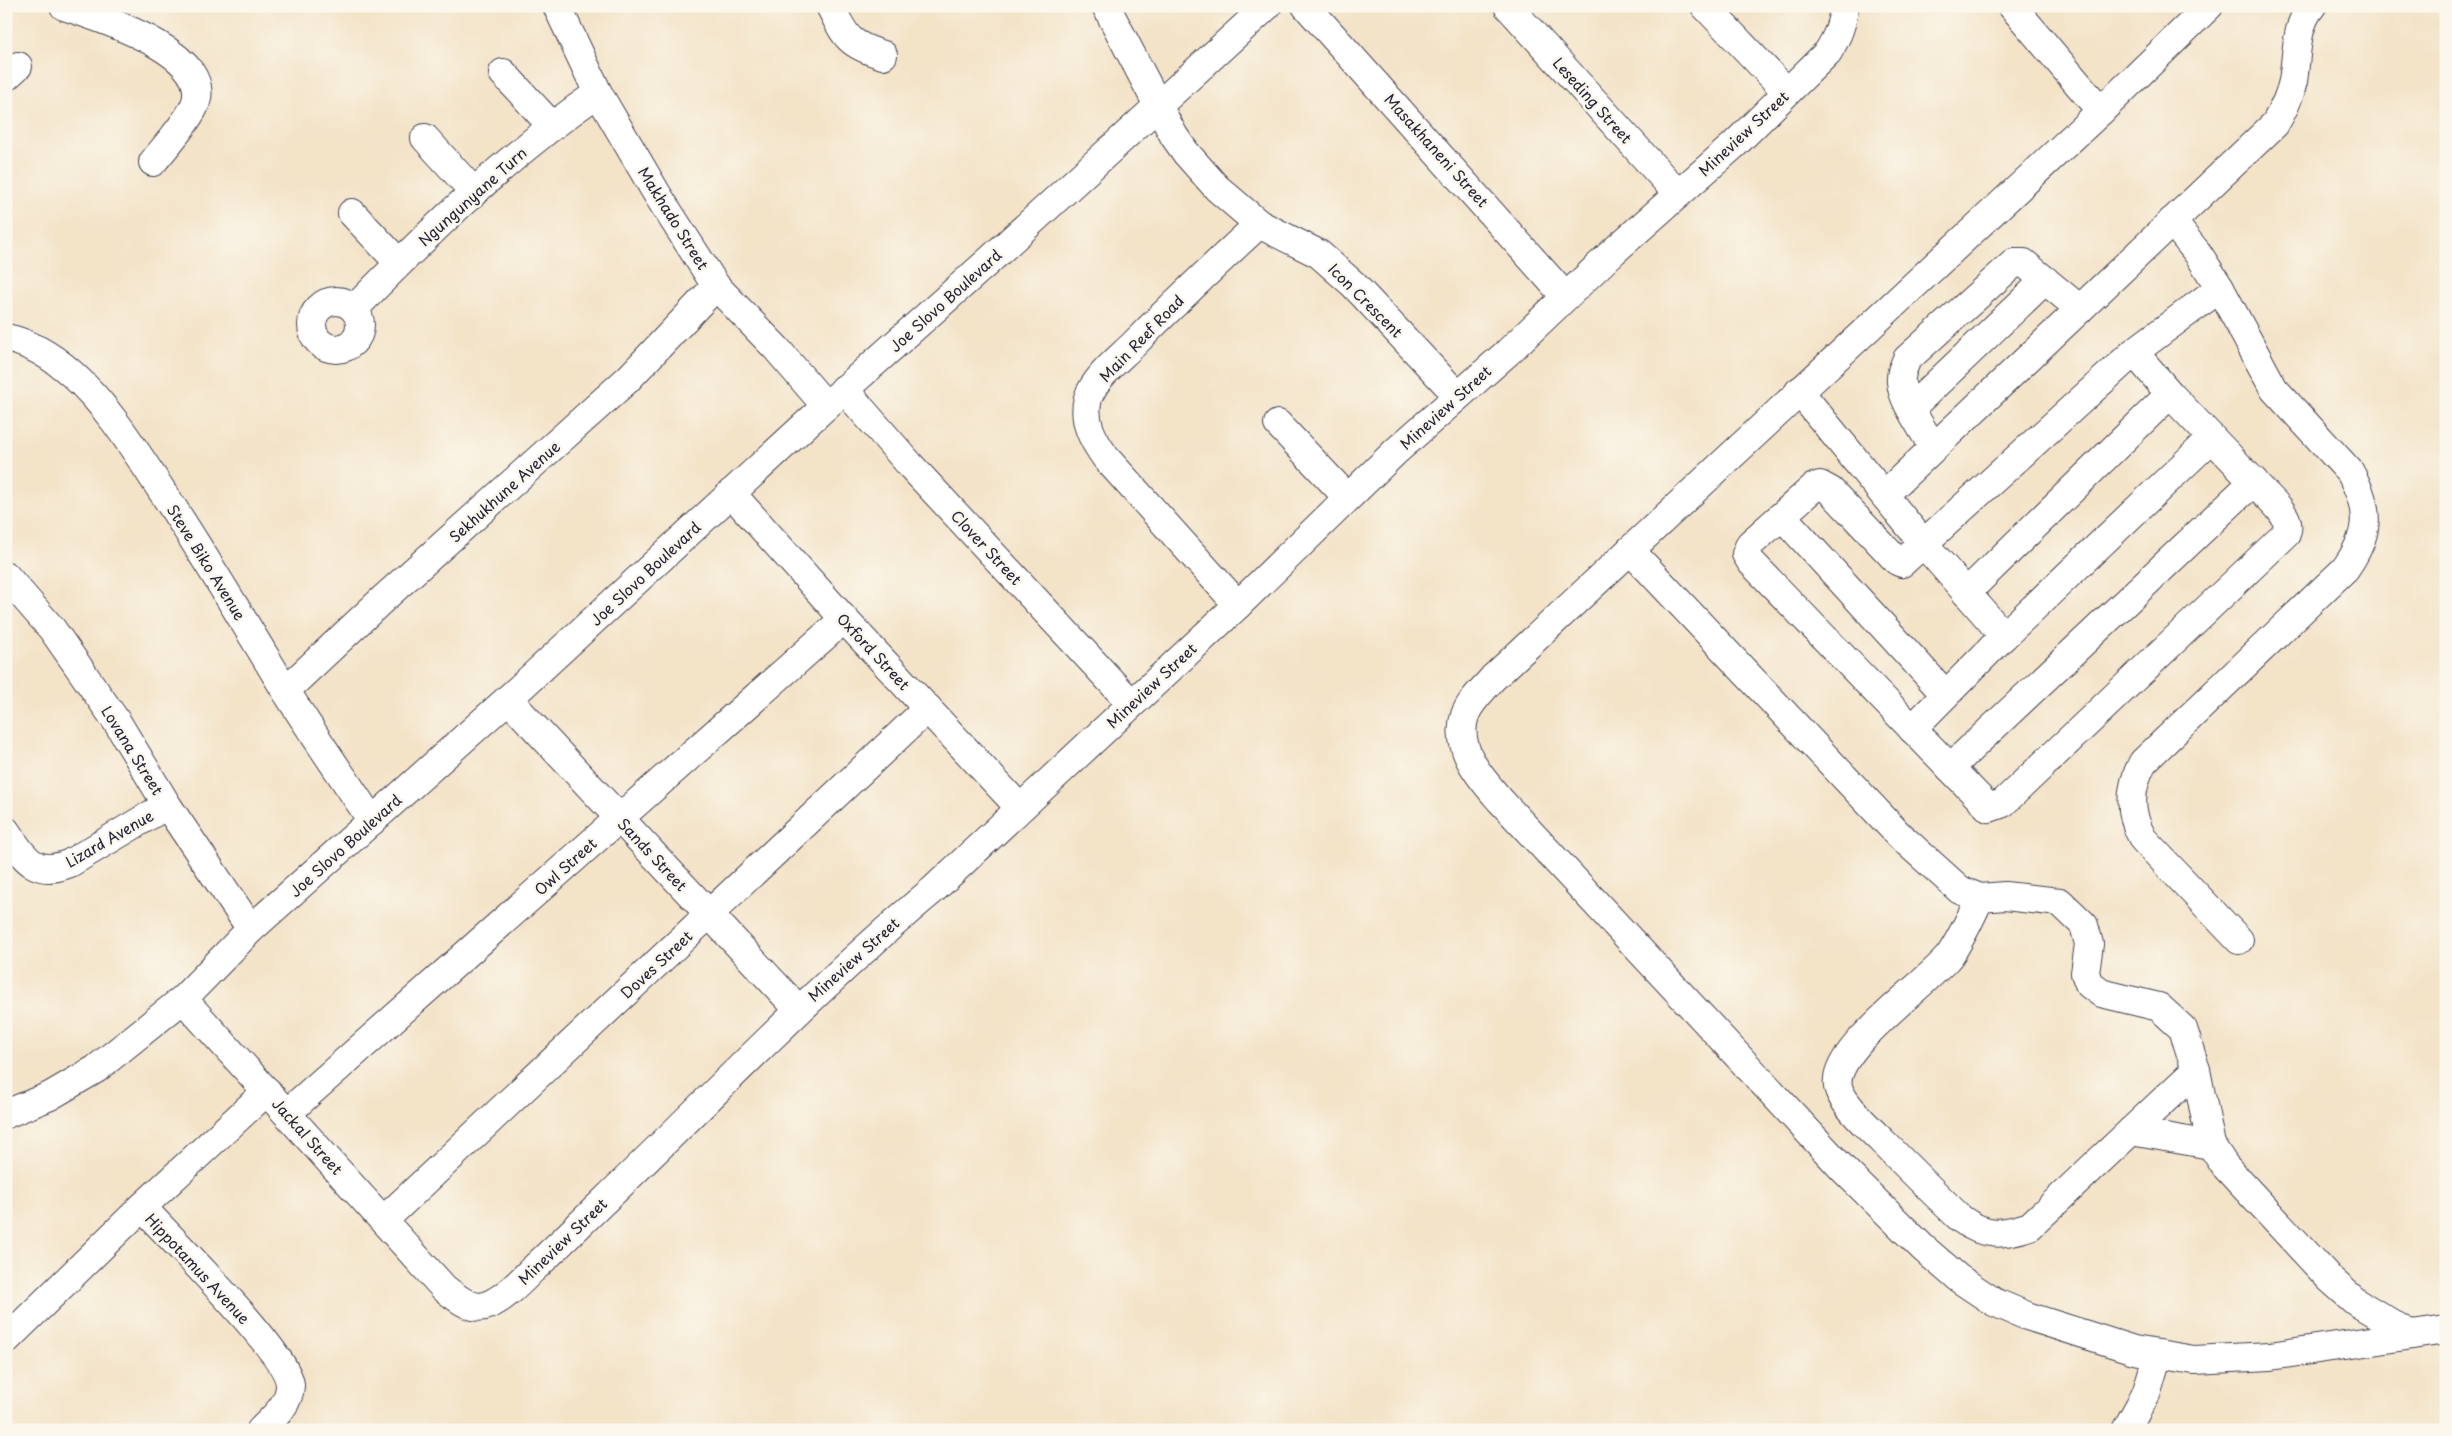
<svg xmlns="http://www.w3.org/2000/svg" width="2452" height="1436" font-family="'Playpen Sans',sans-serif">
<style>
.lines{fill:none;stroke-linecap:round;stroke-linejoin:round}
.minor-casing{stroke:#413f50;stroke-width:30}
.minor{stroke:#fff;stroke-width:28}
.labels{text-anchor:middle;dominant-baseline:central;stroke-width:5;stroke-linejoin:round;paint-order:stroke}
.street-label{font-size:15px;fill:#22223b;stroke:#fbf7ec}
</style>
<rect width="100%" height="100%" fill="#fbf7ec"/>
<filter id="ink" filterUnits="userSpaceOnUse"><feTurbulence type="fractalNoise" baseFrequency=".02" numOctaves="2"/><feDisplacementMap in="SourceGraphic" scale="10" xChannelSelector="R" yChannelSelector="G"/><feConvolveMatrix kernelMatrix="1 2 1 2 8 2 1 2 1" color-interpolation-filters="sRGB"/></filter>
<filter id="wash" filterUnits="userSpaceOnUse"><feTurbulence type="fractalNoise" baseFrequency=".0096" numOctaves="4" result="noise"/><feDisplacementMap in="SourceGraphic" scale="20" xChannelSelector="R" yChannelSelector="G"/><feGaussianBlur stdDeviation="1.12" result="paint"/><feColorMatrix in="noise" values="0 0 0 0 0 0 0 0 0 0 0 0 0 0 0 0 0 1.4 0 .05"/><feComposite in="paint" operator="in"/></filter>
<g filter="url(#wash)">
<rect width="100%" height="100%" fill="#f3e3c7"/>
</g>
<g filter="url(#ink)">
<g class="lines">
<defs>
<g id="minor">
<path d="M64,6C99,18 219,54 194,107C186,124 165,147 153,162"/>
<path d="M557,6L598,93L657,194L716,286L776,348L826,406"/>
<path d="M830,6C846,38 849,45 883,55"/>
<path d="M1106,6L1174,136L1186,153L1217,188L1259,224L1319,254L1353,284L1458,396"/>
<path d="M1306,6L1565,296"/>
<path d="M1508,6L1678,194"/>
<path d="M1705,6L1787,92"/>
<path d="M2012,6L2101,111"/>
<path d="M2209,6L2101,111L1493,678C1484,689 1470,701 1465,715C1454,748 1480,777 1500,800L1843,1169L1923,1248L1958,1278L1994,1302L2027,1316L2134,1350L2194,1360L2270,1356L2446,1330"/>
<path d="M503,73L551,125"/>
<path d="M6,77L18,66"/>
<path d="M425,138L474,192"/>
<path d="M352,213L399,263"/>
<path d="M2172,221L2199,255L2220,288L2274,389L2350,472C2371,510 2370,534 2345,569L2143,762C2129,788 2128,812 2143,839L2239,940"/>
<circle cx="336" cy="325" r="24"/>
<path d="M354,309C430,231 509,154 598,93"/>
<path d="M6,338C30,343 54,358 72,374C106,404 133,447 158,485C202,551 243,620 284,688C312,733 343,777 372,821"/>
<path d="M2134,352L2170,394L2278,507C2285,516 2290,523 2286,534L2003,803L1989,808L1751,562L1746,554L1750,544L1814,487L1820,485L1831,491L1897,561L1902,563L2134,352L2220,288"/>
<path d="M844,389L911,466L1131,703"/>
<path d="M1799,391L1924,544L2004,636"/>
<path d="M1911,408L2045,280"/>
<path d="M1278,424L1347,497"/>
<path d="M1933,448C1924,430 1902,401 1901,382C1900,374 1904,366 1907,359L2014,263H2024L2080,309"/>
<path d="M731,493L844,619L1019,807"/>
<path d="M1884,495L2275,124C2283,110 2290,97 2293,81C2297,57 2295,25 2312,6"/>
<path d="M1782,516L1945,694"/>
<path d="M1630,550L1899,835L1960,890L1980,898L2005,896L2060,902L2084,925L2089,944L2085,973L2089,984L2101,993L2159,1007L2183,1029L2196,1070L2211,1145L2225,1166L2330,1279L2356,1302L2411,1335"/>
<path d="M6,576L52,629L117,722L167,805L251,929"/>
<path d="M1966,593L2170,394"/>
<path d="M1238,605L1106,458C1093,440 1082,421 1088,398C1095,377 1119,359 1135,343C1175,302 1217,263 1259,224"/>
<path d="M286,690L383,599L628,379L716,286"/>
<path d="M508,699L798,1009"/>
<path d="M1912,729L2004,636L2212,438"/>
<path d="M1950,768L2254,481"/>
<path d="M6,831C24,858 35,878 70,863L167,805"/>
<path d="M1980,898C1971,917 1962,937 1950,955C1928,984 1824,1054 1839,1090C1846,1108 1870,1129 1883,1142C1909,1168 1935,1194 1961,1219C1985,1237 2003,1235 2030,1226L2196,1070"/>
<path d="M183,999L444,1288C456,1297 472,1312 488,1305C505,1298 519,1283 532,1270C557,1247 581,1223 606,1199C714,1095 818,986 934,889L1238,605L1395,452L1508,352L1614,251L1735,144L1828,52C1837,37 1843,24 1844,6"/>
<path d="M287,1113L844,619"/>
<path d="M6,1114L50,1096L96,1069L183,999L251,929L508,699L826,406L992,258L1267,6"/>
<path d="M2131,1131L2211,1145"/>
<path d="M142,1207C168,1236 291,1356 290,1386C289,1405 273,1418 261,1430"/>
<path d="M384,1220L928,708"/>
<path d="M6,1340L142,1207L267,1091"/>
<path d="M2126,1430L2146,1394L2158,1354"/>
</g>
</defs>
<use href="#minor" class="minor-casing"/>
<use href="#minor" class="minor"/>
</g>
</g>
<g class="labels">
<g class="street-label">
<text transform="translate(1593 100) rotate(48)">Leseding Street</text>
<text transform="translate(1743 133) rotate(-43)">Mineview Street</text>
<text transform="translate(1437 150) rotate(48)">Masakhaneni Street</text>
<text transform="translate(472 196) rotate(-42)">Ngungunyane Turn</text>
<text transform="translate(674 218) rotate(58)">Makhado Street</text>
<text transform="translate(945 300) rotate(-42)">Joe Slovo Boulevard</text>
<text transform="translate(1366 300) rotate(45)">Icon Crescent</text>
<text transform="translate(1141 338) rotate(-46)">Main Reef Road</text>
<text transform="translate(1445 407) rotate(-42)">Mineview Street</text>
<text transform="translate(504 491) rotate(-42)">Sekhukhune Avenue</text>
<text transform="translate(987 547) rotate(47)">Clover Street</text>
<text transform="translate(207 562) rotate(58)">Steve Biko Avenue</text>
<text transform="translate(645 573) rotate(-43)">Joe Slovo Boulevard</text>
<text transform="translate(874 651) rotate(47)">Oxford Street</text>
<text transform="translate(1151 685) rotate(-43)">Mineview Street</text>
<text transform="translate(133 750) rotate(58)">Lovana Street</text>
<text transform="translate(109 838) rotate(-30)">Lizard Avenue</text>
<text transform="translate(345 845) rotate(-42)">Joe Slovo Boulevard</text>
<text transform="translate(653 854) rotate(47)">Sands Street</text>
<text transform="translate(565 866) rotate(-42)">Owl Street</text>
<text transform="translate(853 959) rotate(-42)">Mineview Street</text>
<text transform="translate(656 964) rotate(-43)">Doves Street</text>
<text transform="translate(308 1136) rotate(48)">Jackal Street</text>
<text transform="translate(562 1241) rotate(-44)">Mineview Street</text>
<text transform="translate(198 1268) rotate(47)">Hippotamus Avenue</text>
</g>
</g>
<rect width="2452" height="1436" fill="none" stroke="#fbf7ec" stroke-width="25"/>
</svg>
